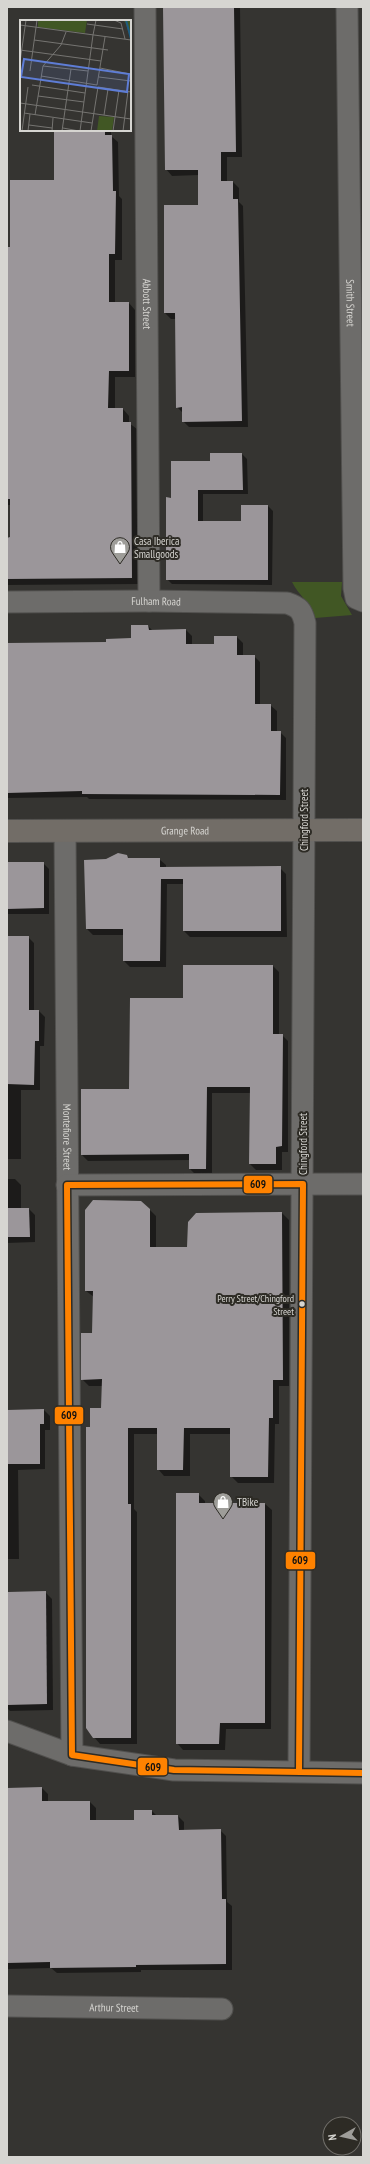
<svg xmlns="http://www.w3.org/2000/svg" width="370" height="2164" font-family="'PT Sans Narrow',sans-serif">
<style>
.green{fill:#415724}
.shadow{fill:#0007}
.building{fill:#9b969a}
.lines{fill:none;stroke-linecap:round;stroke-linejoin:round}
.minor-casing{stroke:#51504e;stroke-width:23}
.major-casing{stroke:#51504e;stroke-width:24}
.minor{stroke:#6d6c6a;stroke-width:21}
.major{stroke:#726d67;stroke-width:22}
.bus-1-casing{stroke:#2d2b25;stroke-width:9}
.bus-1{stroke:#ff8200;stroke-width:6}
.bus-dot{fill:#d6d5d1;stroke:#2d2b25;stroke-width:1.5}
.labels{text-anchor:middle;dominant-baseline:central;stroke-width:4;stroke-linejoin:round;paint-order:stroke}
.bus-label{font-size:10px;fill:#d6d5d1;stroke:#2d2b25;text-anchor:end}
.street-label{font-size:11px;fill:#d6d5d1;stroke:#2d2b25}
.poi-label{font-size:11px;fill:#d6d5d1;stroke:#2d2b25;text-anchor:start}
.inset-river{fill:none;stroke:#1d5c82;stroke-width:2}
.inset-road{fill:none;stroke:#757471;stroke-width:1}
.view{fill:#5e7dd6;fill-opacity:0.15;stroke:#5e7dd6;stroke-width:2}
.inset-edge{fill:none;stroke:#d6d5d1;stroke-width:2}
.line-badge{stroke:#2d2b25;stroke-width:1.5}
.pale-badge-label{font-size:11px;text-anchor:middle;font-weight:bold;fill:#111}
</style>
<rect width="100%" height="100%" fill="#353431"/>
<path class="green" d="M292,582H342L341,596L352,615L315,618C311,603 299,596 292,582Z"/>
<g class="shadow">
<path d="M164,7H240L242,157H227V182H233L239,188V202L243,206L248,427H189L183,421V413L177,407L176,319H171L165,313L199,206V175L172,176L166,169Z"/>
<path d="M54,130H111V136L118,142L119,196L122,199V260H115V303H129L135,310V377H115V409H123L129,416V423L137,429L138,584L7,585V538H11V505H7V248H11L55,181Z"/>
<path d="M211,454H242L247,459L248,494H203V522H242L268,506L273,511L272,585L172,584L167,579L172,499L211,462Z"/>
<path d="M148,626L152,630H186L192,636V645H215L237,637L243,643V656H254L260,662V705H270L277,711V732H280L286,738V800L89,799L87,797L7,798V643H107L132,639Z"/>
<path d="M126,856L130,859H159L166,865V868H280L286,874L287,937H190L184,931V884H167L166,967H130L124,961V935H93L87,929L106,860Z"/>
<path d="M7,863H43L49,869V914H7Z"/>
<path d="M7,937H28L34,943V1011H39L45,1017L44,1046H40V1090H21V1159H7Z"/>
<path d="M184,966H273L279,972V1035H282L288,1041V1152H282V1170H256L250,1164L251,1093H212V1175H196L190,1169V1160L88,1161L82,1155L130,1090L184,999Z"/>
<path d="M7,1179H15L21,1185V1209H29L35,1215V1242L7,1243Z"/>
<path d="M149,1209L156,1216V1248H188L196,1214L282,1213L289,1220V1386H279V1424H275L274,1483H238L231,1476V1434H190V1476H164L158,1469V1434H134V1509L137,1512V1744H100L94,1737L91,1428L102,1409V1386H89L82,1379L93,1334L94,1297L86,1291Z"/>
<path d="M44,1410L50,1416V1430H45V1469L18,1470L19,1559H7V1411Z"/>
<path d="M198,1494L205,1501V1504H265L272,1510L271,1729H226L225,1750H183L177,1743Z"/>
<path d="M45,1592L52,1599L53,1710L10,1711L7,1708V1602Z"/>
<path d="M42,1788L48,1794V1802H90L96,1808V1821H135V1811H152L157,1816H178L184,1822V1831L220,1830L226,1836L227,1902L232,1906V1970H141V1972L57,1973L51,1968L7,1969V1789Z"/>
</g>
<g class="building">
<path d="M163,7H234L236,152H221V181H233V199H238L242,421L182,422V407L176,408L175,313H164V205H198V170H165Z"/>
<path d="M54,130H105V135H112L113,191H116L115,254H109V302H129V371H109L108,408H123V422H131L132,578L7,579V538L10,537V499H7V247H10V180H54Z"/>
<path d="M210,453H242L243,490H198V521H241V505H268V580H166V497L171,498V461H210Z"/>
<path d="M131,625H148L149,630L186,629V644H214V636H237V655H255V704H271V731H281L280,795L82,794V791L7,793V643L106,642V639L131,638Z"/>
<path d="M118,853L127,855L128,858H160V867L281,866V931H183V879H161L160,961H123V929H86L84,860L106,859Z"/>
<path d="M7,862H44V908L7,909Z"/>
<path d="M7,936H29V1010H39V1041H35L34,1085L7,1084Z"/>
<path d="M183,965H273V1034H283L282,1146L276,1147V1164H249L250,1087H207L206,1169H189V1154L81,1155V1089H129L130,998H183Z"/>
<path d="M93,1200L141,1201L150,1209V1247H187L188,1222L196,1213L282,1212L283,1380H273V1418H269L268,1477H230V1428H184L183,1470H157V1428H128V1504H131V1738H93L86,1728V1427H90V1408H101L102,1379L81,1380V1333H92L93,1291H85V1210Z"/>
<path d="M7,1208H29L30,1237H7Z"/>
<path d="M44,1409V1424H40V1464H7V1410Z"/>
<path d="M176,1493H199V1503H265V1723H220L219,1744H176Z"/>
<path d="M46,1591L47,1704L7,1705L8,1592Z"/>
<path d="M42,1787V1801H90V1820H134V1810H152V1815H178L179,1830L221,1829L222,1899H226V1964L136,1965V1967L50,1968V1962L7,1963V1788Z"/>
</g>
<g class="lines">
<defs>
<g id="minor">
<path id="s1" d="M145,7L149,601"/>
<path id="s2" d="M347,7L354,588L356,598L363,601"/>
<path id="s3" d="M7,602L149,601L287,603C299,607 302,610 305,623L299,1771"/>
<path id="s4" d="M65,831L72,1755"/>
<path d="M67,1185L363,1184"/>
<path d="M7,1731L72,1755L174,1770L363,1773"/>
<path id="s5" d="M7,2006L222,2009"/>
</g>
<g id="major">
<path id="s6" d="M7,831L363,830"/>
</g>
</defs>
<use href="#minor" class="minor-casing"/>
<use href="#major" class="major-casing"/>
<use href="#minor" class="minor"/>
<use href="#major" class="major"/>
<defs>
<path id="bus-1" d="M299,1771L303,1184L67,1185L72,1755L174,1770L363,1773"/>
</defs>
<use href="#bus-1" class="bus-1-casing"/>
<use href="#bus-1" class="bus-1"/>
</g>
<defs>
<symbol id="shop-pin" viewBox="-11 -11 22 30"><path d="M0 17L-7.5 6A9.5 9.5 0 1 1 7.5 6Z" fill="#9e9d99" stroke="#2d2b25"/><path d="M-5-2.5h2.3a2.7 3.5 0 0 1 5.4 0H5L5.5 6h-11ZM-1.5-2.5h3a1.5 2.3 0 0 0-3 0Z" fill="#fff"/></symbol>
</defs>
<g fill-rule="evenodd">
<use href="#shop-pin" x="109" y="536" width="22" height="30"/>
<use href="#shop-pin" x="212" y="1491" width="22" height="30"/>
</g>
<circle class="bus-dot" cx="302" cy="1304" r="3.5"/>
<g class="labels">
<g class="bus-label">
<text x="294" y="1298">Perry Street/Chingford<tspan x="294" dy="13">Street</tspan></text>
</g>
<g class="street-label">
<text stroke="none"><textPath href="#s2" startOffset="296">Smith Street</textPath></text>
<text stroke="none"><textPath href="#s1" startOffset="297">Abbott Street</textPath></text>
<text stroke="none"><textPath href="#s3" startOffset="149">Fulham Road</textPath></text>
<text transform="translate(304 820) rotate(-90)">Chingford Street</text>
<text stroke="none"><textPath href="#s6" startOffset="178">Grange Road</textPath></text>
<text stroke="none"><textPath href="#s4" startOffset="306">Montefiore Street</textPath></text>
<text transform="translate(303 1144) rotate(-90)">Chingford Street</text>
<text stroke="none"><textPath href="#s5" startOffset="107">Arthur Street</textPath></text>
</g>
<g class="poi-label">
<text x="134" y="541">Casa Iberica<tspan x="134" dy="13">Smallgoods</tspan></text>
<text x="237" y="1502">TBike</text>
</g>
</g>
<g transform="translate(20 20)">
<rect width="111" height="111" fill="#353431"/>
<path d="M18,0H67L65,13L18,7ZM102,0H111V19L105,2ZM79,96L94,97L92,111H77Z" fill="#415724"/>
<path class="inset-river" d="M106,0L111,19"/>
<path class="inset-road" d="M94,0L101,3L105,19M67,4L103,9M0,5L111,20M73,15L76,0M14,20L88,30M0,30L81,41M0,42L6,0M23,46L68,51M80,48L110,54M10,51L17,0M21,56L77,65L85,17M79,57L111,61M12,65L65,73M18,76L64,82M0,83L111,99M4,93L72,103M15,95L23,46L41,25L46,12M84,95L88,69M9,105L32,108M43,108L59,111M2,111L8,67M8,111L10,94M32,111L33,98M42,111L51,49M60,111L73,15M71,111L78,67L111,72M93,111L99,70M103,111L108,71"/>
<path class="view" d="M4,39L109,54L107,72L1,57Z"/>
<rect width="111" height="111" class="inset-edge"/>
</g>
<g class="line-badge">
<rect x="243" y="1175" width="30" height="19" rx="4" fill="#ff8200"/>
<rect x="54" y="1406" width="30" height="19" rx="4" fill="#ff8200"/>
<rect x="285" y="1551" width="31" height="19" rx="4" fill="#ff8200"/>
<rect x="137" y="1757" width="31" height="19" rx="4" fill="#ff8200"/>
</g>
<g class="pale-badge-label">
<text x="258" y="1188">609</text>
<text x="69" y="1419">609</text>
<text x="300" y="1564">609</text>
<text x="153" y="1771">609</text>
</g>
<rect width="370" height="2164" fill="none" stroke="#d6d5d1" stroke-width="16"/>
<g transform="translate(342 2136) rotate(262)"><circle r="19" fill="#2d2b25" stroke="#716f6a"/>
<path d="M0-3L7 15L0 10L-7 15Z" fill="#9e9d99"/>
<text y="-6" font-size="11" font-weight="bold" text-anchor="middle" fill="#d6d5d1">N</text>
</g>
</svg>
